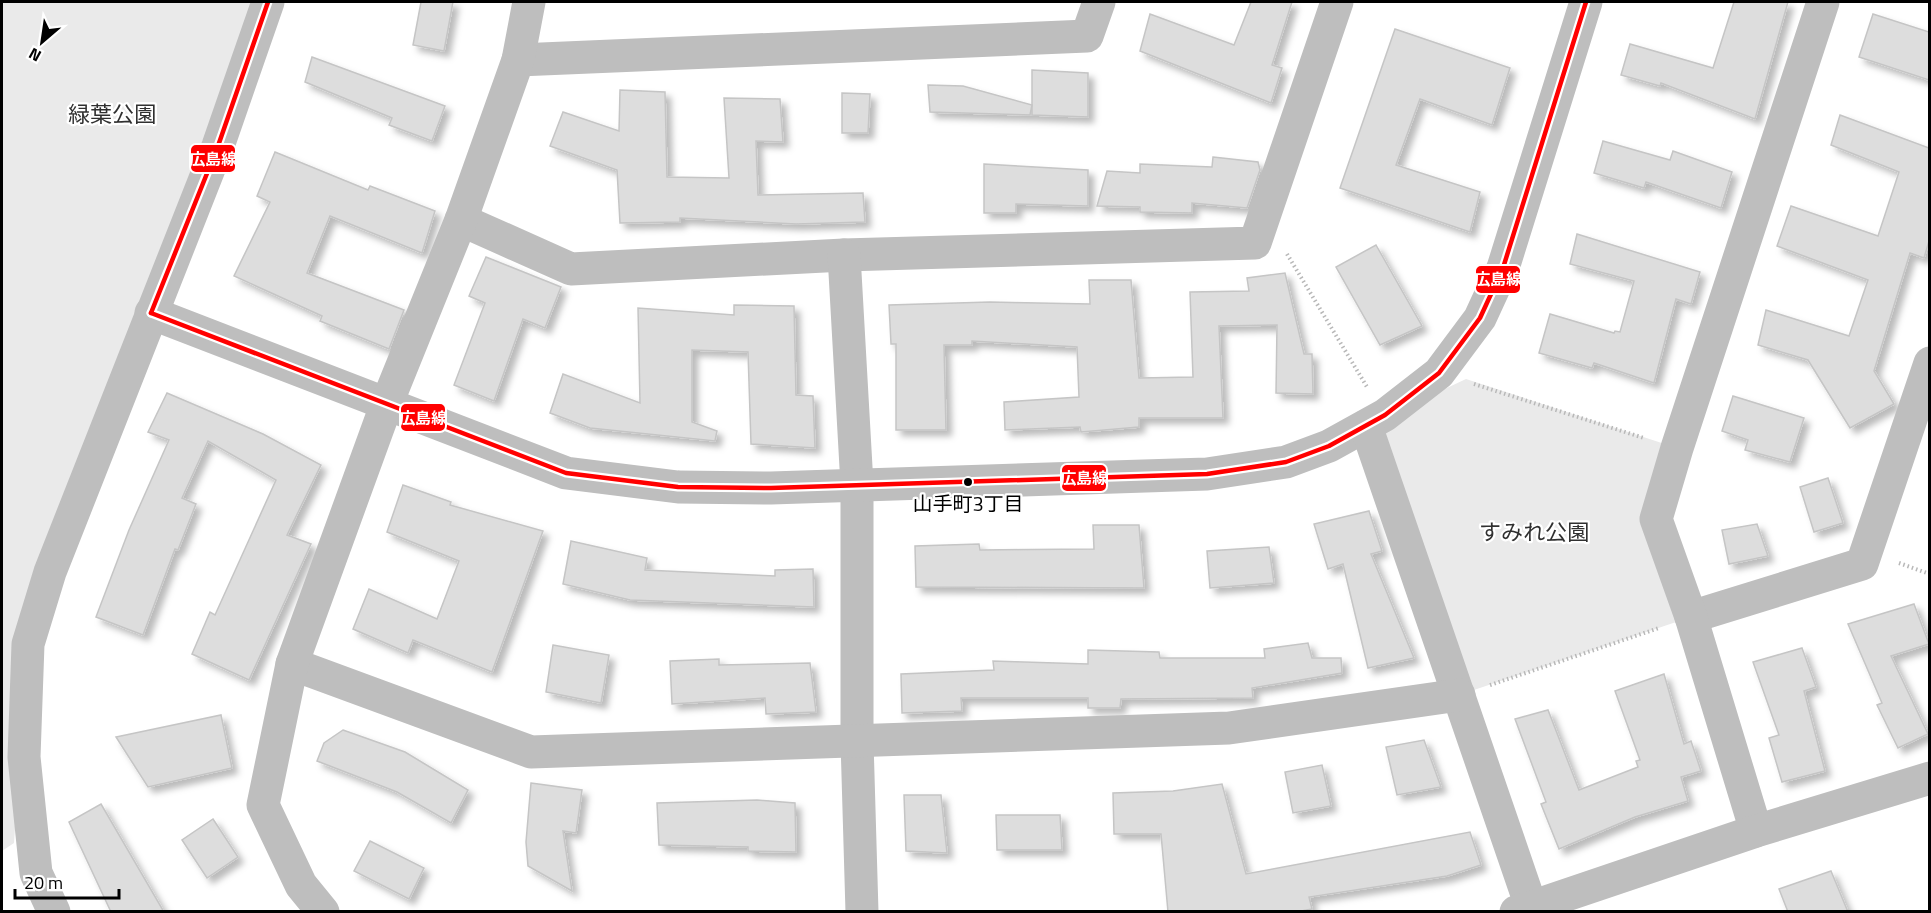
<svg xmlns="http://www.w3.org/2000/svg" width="1931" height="913" font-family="'Titillium Web','Noto Sans JP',sans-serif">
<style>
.green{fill:#eaeaea}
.building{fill:#ddd;stroke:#c5c5c5;stroke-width:1.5;filter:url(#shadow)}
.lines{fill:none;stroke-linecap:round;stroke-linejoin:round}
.path{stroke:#b8b8b8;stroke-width:4;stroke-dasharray:1.5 3;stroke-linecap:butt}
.minor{stroke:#bebebe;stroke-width:33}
.bus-1-casing{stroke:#fff;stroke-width:9}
.bus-1{stroke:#f00;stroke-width:4.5}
.bus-dot{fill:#000;stroke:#fff;stroke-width:2}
.labels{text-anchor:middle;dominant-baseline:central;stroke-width:4.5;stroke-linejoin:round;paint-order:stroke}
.bus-label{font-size:20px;fill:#000;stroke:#fff}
.park-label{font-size:22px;fill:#303030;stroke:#fff}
.line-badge{stroke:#fff;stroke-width:2}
.badge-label{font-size:16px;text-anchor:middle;font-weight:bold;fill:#fff}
</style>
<defs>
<filter id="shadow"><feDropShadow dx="5.5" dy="5.5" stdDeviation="3" flood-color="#0004"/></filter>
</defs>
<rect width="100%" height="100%" fill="#fff"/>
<g class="green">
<path d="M2,2H268L28,644L14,843L2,851Z"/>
<path d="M1466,379L1677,448L1656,519L1691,617L1459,695L1366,426Z"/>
</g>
<g class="building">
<path d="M421,2H453L444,51L413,45Z"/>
<path d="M1251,2H1292L1272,65L1282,68L1271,103L1140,51L1150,14L1234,45Z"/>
<path d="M1734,2H1788L1755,119L1661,83L1660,86L1621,75L1630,44L1713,68Z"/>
<path d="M1873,14L1929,32V80L1859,57Z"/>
<path d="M1395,29L1510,68L1492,125L1420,99L1396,165L1480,192L1470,232L1340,188Z"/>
<path d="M312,57L445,106L432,141L389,125L392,118L305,82Z"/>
<path d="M1032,70L1088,73V117L1032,115Z"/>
<path d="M928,85L963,86L1032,105L1030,115L930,112Z"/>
<path d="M620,90L665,92L667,177L729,178L724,98L780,99L783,142L756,141L758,195L863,193L865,222L796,224L680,218V222L620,223L617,170L550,146L563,112L619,131Z"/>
<path d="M842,93L870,94L868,133H842Z"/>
<path d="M1840,115L1929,148V241L1924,258L1910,253L1874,371L1894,404L1850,428L1808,360L1758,345L1766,310L1849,336L1868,280L1777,246L1791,206L1878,236L1899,172L1831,145Z"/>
<path d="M1603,141L1670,160L1673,151L1732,172L1721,208L1646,182L1644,188L1594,173Z"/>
<path d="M275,152L368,190L370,186L435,211L422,253L330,216L307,273L404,310L389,349L320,321L322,316L234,276L270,202L257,196Z"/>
<path d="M1213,157L1258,162L1260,170L1247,208L1192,203V213L1140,212V207L1097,206L1107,171L1140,173V164L1212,167Z"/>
<path d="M984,164L1088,170V206L1016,204V213H984Z"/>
<path d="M1577,234L1700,272L1691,304L1676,299L1654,383L1594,363L1592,368L1539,353L1550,314L1614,333L1615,331L1620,332L1634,281L1570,264Z"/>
<path d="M1376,245L1422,326L1380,345L1336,267Z"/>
<path d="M486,257L561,287L545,328L523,319L494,401L454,385L485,303L469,296Z"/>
<path d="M1285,273L1304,354H1312L1313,394L1276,393L1277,325L1219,326L1223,418H1139V427L1081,432L1080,427L1005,430L1004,402L1079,397L1077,347L972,341V345H944L946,430H896V344H891L889,305L990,302L1090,304L1089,280H1131L1139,378L1193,377L1190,292L1249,291L1247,278Z"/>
<path d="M734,305L794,306L796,395L813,396L815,448L751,444L748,352L692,350V422L717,431L715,441L590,428L550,413L563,374L640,403L638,308L734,315Z"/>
<path d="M167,393L263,434L321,465L287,535L311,544L249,680L192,654L210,612L215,615L276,480L208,441L182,498L196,504L178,550L175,549L143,635L96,617L129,530L169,440L148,432Z"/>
<path d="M1733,396L1804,418L1790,462L1745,450L1748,440L1722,431Z"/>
<path d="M1828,478L1843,523L1814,532L1800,487Z"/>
<path d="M403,485L451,502L450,505L543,531L492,672L413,640L408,653L353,629L369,589L437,619L459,561L387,532Z"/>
<path d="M1369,511L1382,551L1371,554L1414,658L1368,668L1343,564L1328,569L1314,524Z"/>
<path d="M1757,524L1768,556L1729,564L1722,530Z"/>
<path d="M1093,525H1139L1144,588L916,587L915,546L979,544L980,550L1094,549Z"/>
<path d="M571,541L647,558L645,570L775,576V570L813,569L814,607L630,600L563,584Z"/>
<path d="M1269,547L1274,583L1210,588L1207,551Z"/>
<path d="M1914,604L1929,644L1891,656L1928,734L1898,748L1877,705L1882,703L1848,624Z"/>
<path d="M1308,643L1312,658H1341L1342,673L1252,688L1253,698L1121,699L1120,708H1088V698H961L962,711L902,713L901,674L994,670L993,661L1088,664V650L1159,652L1160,658H1265L1264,649Z"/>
<path d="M553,645L609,655L601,703L546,692Z"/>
<path d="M1802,648L1816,687L1804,691L1825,771L1782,782L1769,738L1779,735L1753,662Z"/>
<path d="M719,659V665L810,663L816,712L766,714L765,698L672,704L670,661Z"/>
<path d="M1664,674L1684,744L1691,741L1701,771L1681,777L1688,801L1635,817L1559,849L1541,804L1546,802L1515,719L1548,710L1579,790L1638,767L1636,761L1640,760L1615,691Z"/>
<path d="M221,715L232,768L148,787L116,737Z"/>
<path d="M343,730L405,752L468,790L451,823L397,792L317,761L324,743Z"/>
<path d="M1424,740L1441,787L1397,795L1386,747Z"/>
<path d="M1322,765L1331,806L1293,813L1285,772Z"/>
<path d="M531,783L582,790L576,833L563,831L572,891L528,866L526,842Z"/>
<path d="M1222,784L1246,874L1470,832L1481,865L1447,876L1309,897L1312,909L1296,912H1168L1161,834H1114L1113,793L1173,791Z"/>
<path d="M904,795H941L947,853L906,851Z"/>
<path d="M757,800L795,803L796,852L748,851V847L659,845L657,803Z"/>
<path d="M101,804L164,912H111L69,822Z"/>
<path d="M996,815H1060L1062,850H997Z"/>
<path d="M213,819L238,857L207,878L182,840Z"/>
<path d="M370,841L424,868L409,899L354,871Z"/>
<path d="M1831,871L1848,912H1788L1779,889Z"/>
</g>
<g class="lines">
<g class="path">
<path d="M1287,254L1367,387"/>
<path d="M1474,384L1644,438"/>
<path d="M1899,563L1930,574"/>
<path d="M1490,685L1659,628"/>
</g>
<g class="minor">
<path d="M518,60L1087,36L1099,2"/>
<path d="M461,220L571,269L844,255L1255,243L1337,2"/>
<path d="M844,255L857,485V741L862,912"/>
<path d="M151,313L566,473L678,487L771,488L1207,474L1286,462L1329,446L1385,415L1439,373L1480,318L1503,268L1586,2"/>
<path d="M1366,426L1533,912"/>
<path d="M1691,617L1862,564L1930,363"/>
<path d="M292,664L531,752L1229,728L1459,695"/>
<path d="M1756,831L1691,617L1656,519L1677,448L1823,2"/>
<path d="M54,912L36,873L24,757L28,644L50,572L218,146L268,2"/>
<path d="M323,912L301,885L263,805L292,664L387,403L461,220L518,60L529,2"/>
<path d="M1516,912L1756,831L1930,778"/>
</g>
<defs>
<g id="bus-1">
<path d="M151,313L566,473L678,487L771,488L1207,474L1286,462L1329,446L1385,415L1439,373L1480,318L1503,268L1586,2"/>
<path d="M151,313L218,146L268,2"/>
</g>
</defs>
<use href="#bus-1" class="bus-1-casing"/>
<use href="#bus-1" class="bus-1"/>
</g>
<circle class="bus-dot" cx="968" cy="482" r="5"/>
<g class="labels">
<g class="bus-label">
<text x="968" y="503">山手町3丁目</text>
</g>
<g class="park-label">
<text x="112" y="114">緑葉公園</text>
<text x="1534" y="532">すみれ公園</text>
</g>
</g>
<g class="line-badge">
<rect x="190" y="144" width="46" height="29" rx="6" fill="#f00"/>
<rect x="1475" y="265" width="46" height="29" rx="6" fill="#f00"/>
<rect x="400" y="403" width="46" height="29" rx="6" fill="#f00"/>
<rect x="1061" y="464" width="46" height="28" rx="6" fill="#f00"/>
</g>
<g class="badge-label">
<text x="213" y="165">広島線</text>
<text x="1498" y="285">広島線</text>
<text x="423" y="424">広島線</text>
<text x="1084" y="484">広島線</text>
</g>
<rect width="1931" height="913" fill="none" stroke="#000000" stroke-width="6"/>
<g transform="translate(42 42) rotate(209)" stroke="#ffffff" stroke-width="4.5" paint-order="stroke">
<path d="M0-4.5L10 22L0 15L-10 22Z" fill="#000000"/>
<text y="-9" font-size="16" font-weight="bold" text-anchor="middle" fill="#000000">N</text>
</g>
<path d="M15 889v9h104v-9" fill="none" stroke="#000000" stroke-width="3"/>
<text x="24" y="889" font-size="18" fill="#000000" stroke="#ffffff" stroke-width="4.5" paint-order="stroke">20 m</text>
</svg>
